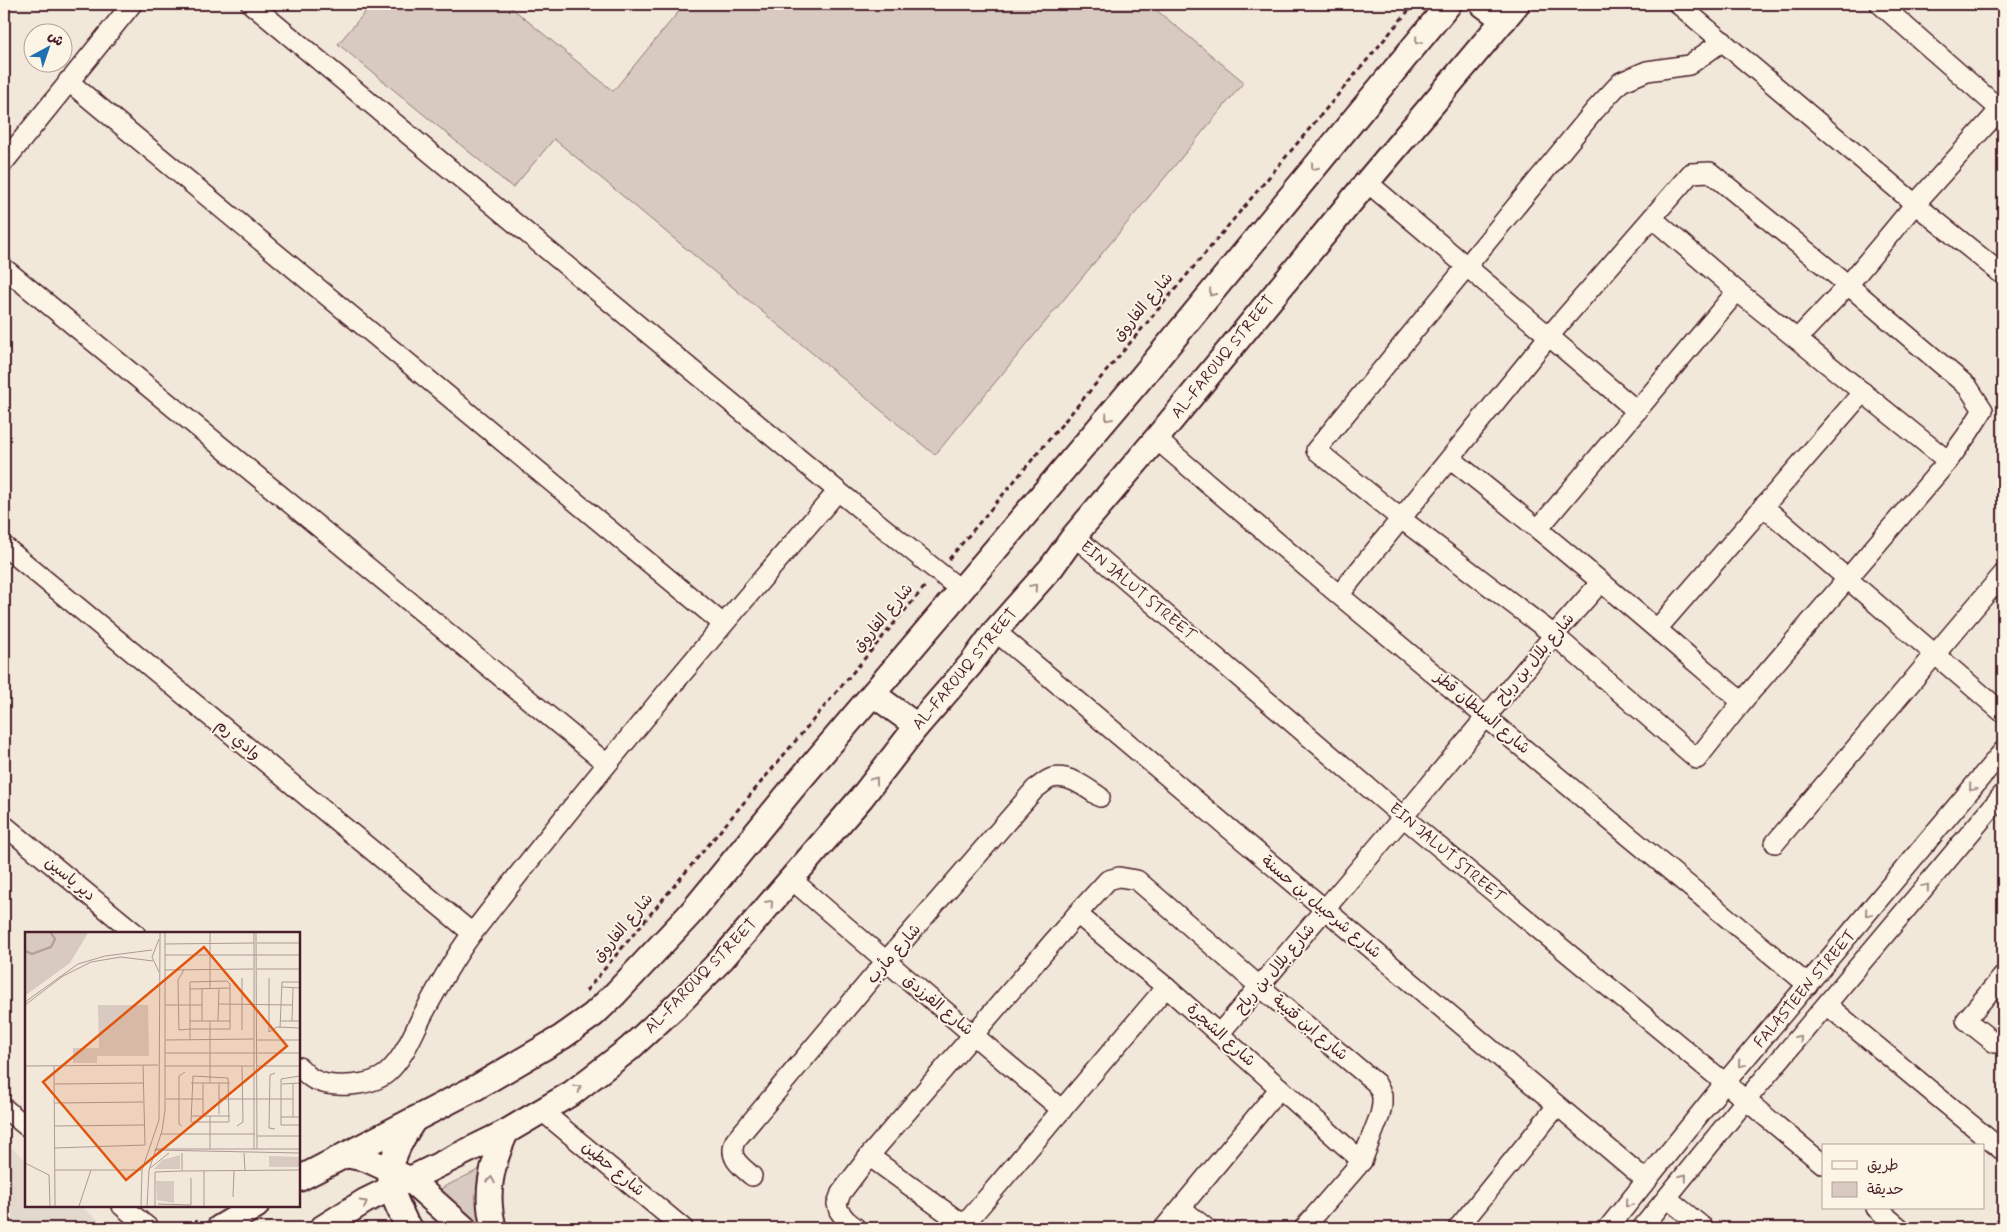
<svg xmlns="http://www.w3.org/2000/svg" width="2007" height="1232" font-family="Mynerve,'Playpen Sans Arabic',sans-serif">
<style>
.built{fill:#e4d9cd}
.green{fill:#d8cac0;stroke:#917476}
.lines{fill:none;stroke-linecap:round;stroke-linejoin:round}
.minor-casing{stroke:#4a1f2b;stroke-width:22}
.major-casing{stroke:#4a1f2b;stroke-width:28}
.path{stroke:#4a1f2b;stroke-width:3;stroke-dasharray:5 4;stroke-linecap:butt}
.minor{stroke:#fcf5e5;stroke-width:19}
.major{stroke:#fcf5e5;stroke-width:24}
.oneway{stroke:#a38a88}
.labels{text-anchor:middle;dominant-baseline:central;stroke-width:4;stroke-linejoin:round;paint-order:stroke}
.street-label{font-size:16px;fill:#4a1f2b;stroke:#fcf5e5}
.inset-river{fill:none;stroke:#b6a19c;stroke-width:2.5}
.inset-road{fill:none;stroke:#ae9894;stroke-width:1}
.view{fill:#e0560e;fill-opacity:0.15;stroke:#e0560e;stroke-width:2.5}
.inset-edge{fill:none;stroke:#4a1f2b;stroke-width:2.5}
</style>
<rect width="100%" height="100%" fill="#f1e8da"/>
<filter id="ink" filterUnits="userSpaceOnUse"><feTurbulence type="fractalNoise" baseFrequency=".02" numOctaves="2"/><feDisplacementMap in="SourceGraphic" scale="10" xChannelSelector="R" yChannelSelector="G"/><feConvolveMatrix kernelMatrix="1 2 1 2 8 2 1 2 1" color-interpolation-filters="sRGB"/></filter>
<g filter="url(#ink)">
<path class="built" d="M4,1141L26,1160V1206H81L108,1228H4Z"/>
<g class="green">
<path d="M372,4H507L613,91L685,4H1149L1244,82L935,455L554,139L513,188L338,44Z"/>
<path d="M480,1169L478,1188L483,1228H474L434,1192Z"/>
</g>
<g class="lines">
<defs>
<g id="minor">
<path d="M251,4L838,491L962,591"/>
<path d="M1678,4L1915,204L2003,275"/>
<path d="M1880,4L2003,112"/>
<path d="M68,81L723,624"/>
<path d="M4,162L132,4"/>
<path d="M1367,182L1637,411"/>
<path d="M1652,218L1737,291L1948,461"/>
<path d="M4,268L607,764"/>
<path d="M1798,338L1848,285L1915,204L2003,106"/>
<path d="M1156,439L1339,595L1808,985"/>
<path d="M1451,459C1550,537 1646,620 1742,702"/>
<path d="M1763,506L2003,713"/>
<path d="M1539,528L1737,291"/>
<path d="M1074,536L1403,817L1823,1164"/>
<path d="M4,546L472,933"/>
<path d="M1339,595L1549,336L1691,173L1710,172L1848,285L1968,387L1983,410L1969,432L1948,461L1742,702L1697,759L1554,635L1400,518L1316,450L1595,110L1621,82L1647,71L1689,65L1723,41"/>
<path d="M1657,629L1863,392"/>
<path d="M995,631L1647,1181"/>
<path d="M4,825L135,933"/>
<path d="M1775,843L2003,574"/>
<path d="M791,879L886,961L1062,1110"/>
<path d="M1077,914L1166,987L1362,1161"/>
<path d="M2003,976L1966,1020L1995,1043L2003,1041"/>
<path d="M1827,1005L2003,1151"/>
<path d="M1219,1034L1403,817L1554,635L1600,583"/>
<path d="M299,1067C304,1071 309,1078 315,1080C333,1089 372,1086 387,1073C406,1056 414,1030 426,1009C439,985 458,951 475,930C591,780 713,635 838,491"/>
<path d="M4,1108L26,1126"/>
<path d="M542,1111L683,1228"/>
<path d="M869,1156L968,1228"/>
<path d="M752,1176C740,1165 728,1158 735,1141L886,961L1035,789C1040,786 1047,779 1052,778C1070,774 1086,788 1100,797"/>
<path d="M1667,1198L1704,1228"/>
<path d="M122,1206L149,1228"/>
<path d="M1181,1208L1206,1228"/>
<path d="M1876,1208L1900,1228"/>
<path d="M964,1225L1166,987"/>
<path d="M856,1228L846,1220L839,1211L837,1204L841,1193L869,1156L1077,914L1108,880L1119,877L1137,880L1259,986L1376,1083L1382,1095V1105L1380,1115L1362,1161L1304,1228"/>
<path d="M1164,1228L1280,1088"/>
<path d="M1458,1228L1557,1106"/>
<path d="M1608,1228L1724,1084L2003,751"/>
<path d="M1642,1228L1746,1100L2003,794"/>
</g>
<g id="major">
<path d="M1482,4L1504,20"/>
<path d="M873,694L917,726"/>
<path d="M345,1155L366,1159L409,1179L464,1228"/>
<path d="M299,1179L477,1087L562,1037L593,1015L615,994L690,914L792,789L1137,383L1449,4"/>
<path d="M219,1228L256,1206"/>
<path d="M322,1228L365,1201L506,1132L572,1093L629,1049L679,1003L723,958L862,797L917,726L971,664L995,631L1051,568L1074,536L1156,439L1367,182L1517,4"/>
<path d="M410,1228L407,1226C402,1214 395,1202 392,1190C385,1165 401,1139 414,1120"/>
<path d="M494,1228C484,1195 492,1163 506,1132"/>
</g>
</defs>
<use href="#minor" class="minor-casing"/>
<use href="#major" class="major-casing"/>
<g class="path">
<path d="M949,559L1414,4"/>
<path d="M586,991L927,584"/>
<path d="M186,1228L201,1219"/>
</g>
<use href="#minor" class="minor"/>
<use href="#major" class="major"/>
</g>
<defs><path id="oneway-chevron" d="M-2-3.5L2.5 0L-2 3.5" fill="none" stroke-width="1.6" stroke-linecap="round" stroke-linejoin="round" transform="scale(1.25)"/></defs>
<g class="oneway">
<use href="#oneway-chevron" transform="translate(1418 41) rotate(130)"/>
<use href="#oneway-chevron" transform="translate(1314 167) rotate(129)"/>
<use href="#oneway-chevron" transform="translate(1212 293) rotate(129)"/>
<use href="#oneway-chevron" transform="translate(1108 418) rotate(131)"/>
<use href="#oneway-chevron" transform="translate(1034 587) rotate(-49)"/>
<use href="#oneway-chevron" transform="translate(875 780) rotate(-53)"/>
<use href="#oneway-chevron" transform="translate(1972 788) rotate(130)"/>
<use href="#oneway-chevron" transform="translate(1926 887) rotate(-50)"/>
<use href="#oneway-chevron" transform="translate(770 903) rotate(-49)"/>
<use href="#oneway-chevron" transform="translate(1868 913) rotate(130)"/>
<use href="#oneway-chevron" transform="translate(1799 1038) rotate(-49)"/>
<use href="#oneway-chevron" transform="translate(1741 1064) rotate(130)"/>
<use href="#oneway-chevron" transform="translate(578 1088) rotate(-37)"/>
<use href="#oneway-chevron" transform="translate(1684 1177) rotate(-51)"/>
<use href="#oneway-chevron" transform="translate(491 1180) rotate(-80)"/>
<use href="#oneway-chevron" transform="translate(364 1203) rotate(-30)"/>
<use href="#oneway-chevron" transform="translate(1628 1204) rotate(130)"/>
</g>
</g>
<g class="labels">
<g class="street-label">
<text transform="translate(1143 307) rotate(-50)">شارع الفاروق</text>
<text transform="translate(1223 357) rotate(-51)">AL-FAROUQ STREET</text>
<text transform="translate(1138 591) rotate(40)">EIN JALUT STREET</text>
<text transform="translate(883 618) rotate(-50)">شارع الفاروق</text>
<text transform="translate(1535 659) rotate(-50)">شارع بلال بن رباح</text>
<text transform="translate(965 669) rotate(-50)">AL-FAROUQ STREET</text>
<text transform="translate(1482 713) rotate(40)">شارع السلطان قطز</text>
<text transform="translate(238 740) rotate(40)">وادي رم</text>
<text transform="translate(1447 853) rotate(40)">EIN JALUT STREET</text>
<text transform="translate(70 879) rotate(39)">دير ياسين</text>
<text transform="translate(1321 907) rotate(40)">شارع شرحبيل بن حسنة</text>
<text transform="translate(623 928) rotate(-50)">شارع الفاروق</text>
<text transform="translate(894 954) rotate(-49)">شارع مأرب</text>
<text transform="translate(1275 969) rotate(-49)">شارع بلال بن رباح</text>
<text transform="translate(701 976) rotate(-46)">AL-FAROUQ STREET</text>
<text transform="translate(1805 989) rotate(-50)">FALASTEEN STREET</text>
<text transform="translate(938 1005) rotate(40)">شارع الفرزدق</text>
<text transform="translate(1310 1028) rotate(40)">شارع ابن قتيبة</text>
<text transform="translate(1221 1035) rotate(42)">شارع الشجرة</text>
<text transform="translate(613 1169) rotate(40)">شارع حطين</text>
</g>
</g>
<g transform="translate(25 932)">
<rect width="275" height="275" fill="#f1e8da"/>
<path d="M0,1H63L45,31L1,63ZM73,73H123L124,124H72V131H48V116H74ZM155,223V237H129L137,228ZM244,224L275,225V235H244ZM131,249H149V271L132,268Z" fill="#d8cac0"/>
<path class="inset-river" d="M0,19L7,22L26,15L30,7L26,1"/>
<path class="inset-road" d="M229,1V217M231,1L232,217M134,7L127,25L134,40M232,11H275M140,12L229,11M140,23H275M232,37H275M140,38L228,37M159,38L153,48L154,98L165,97H205V52L202,49L165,50V108M244,46V100L252,95L275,96M257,55L275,56M185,56V1M165,57L205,56M177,57V89M0,70L53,32L80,24L127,18M193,72L267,73M0,73L38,44L66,30L96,25L128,29M140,73H177M165,89H205M193,89L194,56M255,89H275M267,89L268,56M255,96L257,50H275M217,98V46M141,108L229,107M232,108H275M140,121H275M0,134L133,133M29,134L30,274M140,134H229M232,134H275M250,141L245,143L244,196L250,197M168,144L203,146L204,190H166ZM275,144L256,147V193H275M166,151H205M185,151V89M194,151V182M30,152L118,151M257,152L275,151M141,167H178M194,167H268M30,171L118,170M178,183V151M166,184H205M256,185H275M268,185V151M30,194L119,193M157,194L154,192V144L160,140M212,194L218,190L217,134M136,202H230M232,204H275M30,216L120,213L118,133M130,217H275M185,217V184M129,218L275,221M157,221V239L275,238M219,221L220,239M0,231L24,243L25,274M124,237L144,221M30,238H117M208,265L209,239M133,272L166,273V246M54,274L66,238M116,274L117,238L134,188L135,1M122,274L124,238L137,199L140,178V1M130,274V240L157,239M179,274V239"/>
<path class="view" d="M179,15L262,114L101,248L18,150Z"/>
<rect width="275" height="275" class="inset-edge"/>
</g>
<rect width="2007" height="1232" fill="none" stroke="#fcf5e5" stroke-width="20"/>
<rect x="10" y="10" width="1987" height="1212" fill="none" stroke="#4a1f2b" stroke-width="2" filter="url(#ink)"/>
<rect x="1822" y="1144" width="162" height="65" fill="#fcf5e5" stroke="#b59f9b"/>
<rect x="1832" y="1161" width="25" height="8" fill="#fcf5e5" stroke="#b59f9b"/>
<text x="1867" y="1170" font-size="15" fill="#4a1f2b">طريق</text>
<rect x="1832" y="1182" width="25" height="15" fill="#d8cac0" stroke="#b59f9b"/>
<text x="1867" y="1194" font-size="15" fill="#4a1f2b">حديقة</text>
<g transform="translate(48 48) rotate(40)"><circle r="24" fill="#fcf5e5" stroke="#b59f9b"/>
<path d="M0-4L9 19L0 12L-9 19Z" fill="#1f6fb2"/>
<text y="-8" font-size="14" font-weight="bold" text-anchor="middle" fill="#4a1f2b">ش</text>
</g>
</svg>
